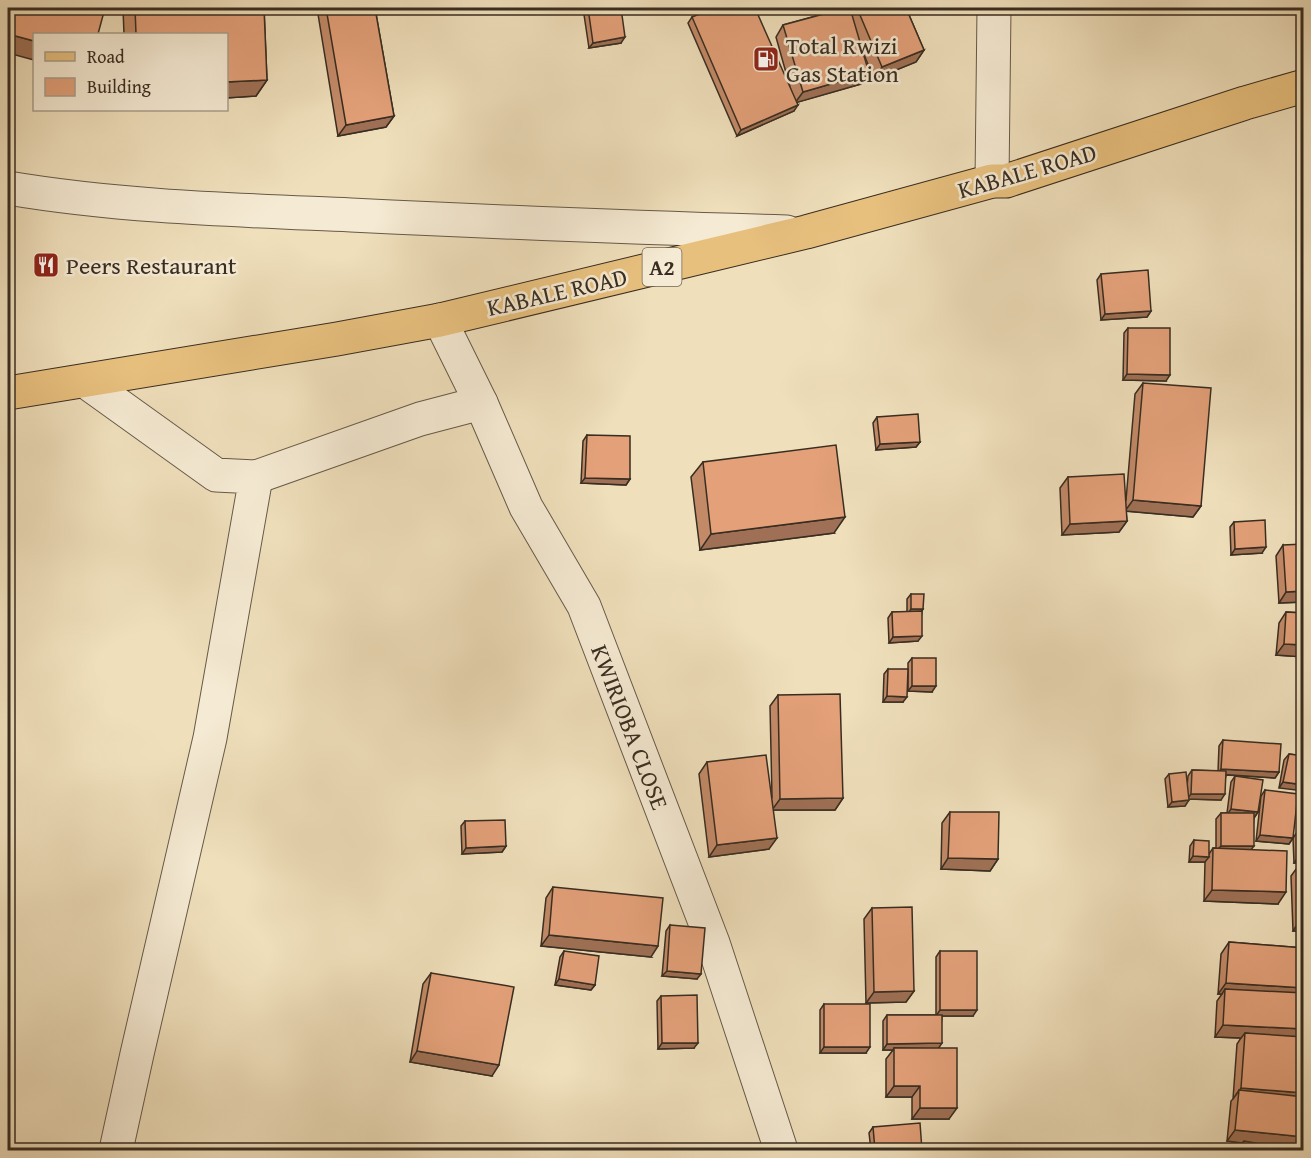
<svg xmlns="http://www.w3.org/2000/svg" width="1311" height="1158" font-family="'Gentium Book Plus',serif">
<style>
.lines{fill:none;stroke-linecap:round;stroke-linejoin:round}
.minor-casing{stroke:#665a48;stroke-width:35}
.primary-casing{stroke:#382d21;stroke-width:35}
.minor{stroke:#f5ead3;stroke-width:33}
.primary{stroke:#e8c07e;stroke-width:33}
.wall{fill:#c38a68;stroke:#382d21;stroke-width:1.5}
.shaded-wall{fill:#9f7055;stroke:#382d21;stroke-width:1.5}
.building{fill:#e3a079;stroke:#382d21;stroke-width:1.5}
.labels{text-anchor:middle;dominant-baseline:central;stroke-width:5;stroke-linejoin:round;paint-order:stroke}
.shield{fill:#f5ead3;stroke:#716656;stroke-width:1.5}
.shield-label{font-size:22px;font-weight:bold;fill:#382d21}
.poi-label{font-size:24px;fill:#382d21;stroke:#f5ead3;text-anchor:start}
.street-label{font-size:24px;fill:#382d21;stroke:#f5ead3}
</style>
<rect width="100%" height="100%" fill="#efdfbb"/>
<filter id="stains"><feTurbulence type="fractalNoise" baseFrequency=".00333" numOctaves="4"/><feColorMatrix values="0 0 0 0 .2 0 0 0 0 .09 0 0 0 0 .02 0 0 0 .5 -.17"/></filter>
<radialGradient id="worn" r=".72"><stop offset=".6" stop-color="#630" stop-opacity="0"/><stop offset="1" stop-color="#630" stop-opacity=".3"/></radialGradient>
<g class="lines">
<defs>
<g id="minor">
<path d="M992,181L994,8"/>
<path d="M8,188C121,207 237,210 351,215C497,222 642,228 787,232"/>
<path d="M440,320L481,403L526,507L584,606L713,943L781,1150"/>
<path d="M85,381L216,475L256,477L210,738L137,1054L116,1150"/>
<path d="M256,477L420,419L481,403"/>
</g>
<path id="primary" d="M8,393L337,339L440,320L806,232L992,181H1006L1245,103L1304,86"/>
</defs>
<use href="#minor" class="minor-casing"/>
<use href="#primary" class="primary-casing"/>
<use href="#minor" class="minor"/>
<use href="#primary" class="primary"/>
</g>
<g class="wall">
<path d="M125,8H193L194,12L264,8L267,80L256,96L226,98V34H124L123,9Z"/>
<path d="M317,8H375L394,116L386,127L338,136Z"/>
<path d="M583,8H621V43L589,48Z"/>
<path d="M845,8H906L924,50L916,62L874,79L863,52L861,84L797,102L794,111L737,136L688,23L692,17L790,87L776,37L783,25Z"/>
<path d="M1101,274L1151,311L1147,317L1101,320L1097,280Z"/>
<path d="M1128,328L1166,381L1123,380L1124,333Z"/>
<path d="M1143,383L1201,506L1193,517L1126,511L1127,521L1119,532L1062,535L1060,488L1068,477L1126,500L1135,394Z"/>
<path d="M877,417L920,442L916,447L876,450L873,423Z"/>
<path d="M587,435L630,479L626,485L581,483L583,441Z"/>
<path d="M703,462L834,533L700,550L691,477Z"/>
<path d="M1234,522L1262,553L1231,555L1230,527Z"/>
<path d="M1283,545L1304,602L1279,603L1276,556Z"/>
<path d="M911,594L923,609L922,611L918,641L889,643L888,618L892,612H907V599Z"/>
<path d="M1286,612L1304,613V657L1276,655L1279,623Z"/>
<path d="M912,658L932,692L908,691V663Z"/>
<path d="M888,669L903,702H883L884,674Z"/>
<path d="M778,695L843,798L835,810H773L769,849L709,857L699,774L707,762L772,797L770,706Z"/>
<path d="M1223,740L1279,772L1275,778L1226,775L1221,800L1189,799L1185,806L1168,807L1165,779L1169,774L1187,787L1188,776L1192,770L1218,771L1219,746Z"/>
<path d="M1289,754L1304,756L1279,788L1284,760Z"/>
<path d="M1235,776L1258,812L1254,818L1251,849L1278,904L1204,901L1205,862H1189L1190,846L1194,840L1209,854L1213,848H1216V819L1221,813H1227L1231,782Z"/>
<path d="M1265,790L1293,838L1289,844L1256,841L1261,796Z"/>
<path d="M950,812L998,859L990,871L941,869L942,823Z"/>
<path d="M465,821L506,846L502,852L462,854L461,826Z"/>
<path d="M1297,832L1304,863H1294L1293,838Z"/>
<path d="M1299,865L1304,931H1293L1291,876Z"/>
<path d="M553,887L651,957L541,946L546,898Z"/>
<path d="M872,908L914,991L906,1002L866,1003L864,919Z"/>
<path d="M670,925L697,979L662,976L666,931Z"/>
<path d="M1229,942L1304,948V1150L1269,1146L1294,1150H1237L1242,1143L1227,1141L1231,1101L1233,1099L1237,1044L1241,1038L1215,1037L1217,1001L1222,994H1218L1221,954Z"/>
<path d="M564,951L595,985L591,990L555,985L560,957Z"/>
<path d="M940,951L973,1016H942L939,1048L949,1119H912V1097H886V1059L893,1050H883V1021L887,1015H936V957Z"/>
<path d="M431,973L492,1076L410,1062L423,984Z"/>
<path d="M661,996L694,1048L658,1049L657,1001Z"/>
<path d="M824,1004L866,1053H820V1010Z"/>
<path d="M873,1127L922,1150H871L869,1133Z"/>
</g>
<g class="shaded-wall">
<path d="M654,8H664L651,11Z"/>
<path d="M8,34L34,41V60L8,53Z"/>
<path d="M625,37L621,43L589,48L593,43Z"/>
<path d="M924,50L916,62L874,79L882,67Z"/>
<path d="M869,73L861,84L795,103L803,92Z"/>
<path d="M267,80L256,96L226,98V82Z"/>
<path d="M798,105L794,111L737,136L741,130Z"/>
<path d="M394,116L386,127L338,136L346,125Z"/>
<path d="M1151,311L1147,317L1101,320L1105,314Z"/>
<path d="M1127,374L1170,375L1166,381L1123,380Z"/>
<path d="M920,442L916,447L876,450L880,444Z"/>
<path d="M585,478L630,479L626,485L581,483Z"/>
<path d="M1133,500L1201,506L1193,517L1125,511Z"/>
<path d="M845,517L834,533L700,550L711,534Z"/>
<path d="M1127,521L1119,532L1062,535L1070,524Z"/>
<path d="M1266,547L1262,553L1231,555L1235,549Z"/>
<path d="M1304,591V602L1279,603L1286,592Z"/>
<path d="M911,609H923L919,615H907Z"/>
<path d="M922,636L918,641L889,643L893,637Z"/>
<path d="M1284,644L1304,645V657L1276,655Z"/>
<path d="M912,686H936L932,692L908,691Z"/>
<path d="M887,696L907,697L903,702H883Z"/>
<path d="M1221,769L1279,772L1275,778L1217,774Z"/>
<path d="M1283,782L1304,785V791L1279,788Z"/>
<path d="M1191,794H1225L1221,800L1187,799Z"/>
<path d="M843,798L835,810H772L780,799Z"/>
<path d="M1189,800L1185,806L1168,807L1172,802Z"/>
<path d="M1231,809L1258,812L1254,818L1227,815Z"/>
<path d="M1260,835L1293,838L1289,844L1256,841Z"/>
<path d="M777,838L769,849L709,857L717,845Z"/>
<path d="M506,846L502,852L462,854L466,848Z"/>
<path d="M1221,846H1254L1250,851H1216Z"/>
<path d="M1193,856L1209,857L1205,862H1189Z"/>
<path d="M1298,857H1304V863H1294Z"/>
<path d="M948,858L998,859L990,871L941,869Z"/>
<path d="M1212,890L1286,892L1278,904L1204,901Z"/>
<path d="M1300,920H1304V931H1293Z"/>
<path d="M549,935L658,946L651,957L541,946Z"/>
<path d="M667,971L701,974L697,979L662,976Z"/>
<path d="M559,979L595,985L591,990L555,985Z"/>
<path d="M1226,983L1304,988V999L1225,989L1222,994H1218Z"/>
<path d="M914,991L906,1002L866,1003L874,992Z"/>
<path d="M940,1010H977L973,1016H936Z"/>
<path d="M1223,1025L1304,1029V1041L1245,1033L1241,1038L1215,1037Z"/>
<path d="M662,1043H698L694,1048L658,1049Z"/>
<path d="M942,1043L938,1049L894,1048L893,1050H883L887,1044Z"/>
<path d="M824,1047H870L866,1053H820Z"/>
<path d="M417,1051L499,1065L492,1076L410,1062Z"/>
<path d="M894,1086H920L912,1097H886Z"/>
<path d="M1241,1088L1304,1093V1105L1239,1090L1233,1099Z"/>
<path d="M920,1108H957L949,1119H912Z"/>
<path d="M1235,1130L1304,1137V1150L1243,1143L1244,1141L1242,1143L1227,1141Z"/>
</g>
<g class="building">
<path d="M8,8H105L98,34H34V41L8,34Z"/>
<path d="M135,8H193L194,12L264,8L267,80L226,82V34H136Z"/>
<path d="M326,8H375L394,116L346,125Z"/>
<path d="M588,8H621L625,37L593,43Z"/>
<path d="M714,8H755L798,105L741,130L692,17Z"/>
<path d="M846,8H850L869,73L803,92L783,25Z"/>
<path d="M857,8H906L924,50L882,67Z"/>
<path d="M1148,270L1151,311L1105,314L1101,274Z"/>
<path d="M1128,328H1170V375L1127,374Z"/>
<path d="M1143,383L1211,388L1201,506L1133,500Z"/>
<path d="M918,414L920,442L880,444L877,417Z"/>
<path d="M587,435L630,436V479L585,478Z"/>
<path d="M836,445L845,517L711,534L703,462Z"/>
<path d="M1124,474L1127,521L1070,524L1068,477Z"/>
<path d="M1265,520L1266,547L1235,549L1234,522Z"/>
<path d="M1304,544V591L1286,592L1283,545Z"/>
<path d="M911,594H924L923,609H911Z"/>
<path d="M922,611V636L893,637L892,612Z"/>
<path d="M1286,612L1304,613V645L1284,644Z"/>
<rect x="912" y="658" width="24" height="28"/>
<path d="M888,669H908L907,697L887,696Z"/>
<path d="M840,694L843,798L780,799L778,695Z"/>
<path d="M1223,740L1281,744L1279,772L1221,769Z"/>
<path d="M1289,754L1304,756V785L1283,782Z"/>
<path d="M766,755L777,838L717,845L707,762Z"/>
<path d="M1192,770L1226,771L1225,794H1191Z"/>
<path d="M1186,772L1189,800L1172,802L1169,774Z"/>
<path d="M1235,776L1263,780L1258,812L1231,809Z"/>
<path d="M1265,790L1298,794L1293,838L1260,835Z"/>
<path d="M950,812H999L998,859L948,858Z"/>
<rect x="1221" y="813" width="33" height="33"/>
<path d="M505,820L506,846L466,848L465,821Z"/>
<path d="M1297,832H1304V857H1298Z"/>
<path d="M1194,840L1209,841V857L1193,856Z"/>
<path d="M1213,848L1287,851L1286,892L1212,890Z"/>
<path d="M1304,864V920H1300L1299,865Z"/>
<path d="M553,887L663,898L658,946L549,935Z"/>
<path d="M912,907L914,991L874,992L872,908Z"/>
<path d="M670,925L705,928L701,974L667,971Z"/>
<path d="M1229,942L1304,948V988L1226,983Z"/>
<path d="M564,951L599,956L595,985L559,979Z"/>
<rect x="940" y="951" width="37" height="59"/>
<path d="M431,973L514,987L499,1065L417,1051Z"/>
<path d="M1225,989L1304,993V1029L1223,1025Z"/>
<path d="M697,995L698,1043H662L661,996Z"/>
<rect x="824" y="1004" width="46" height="43"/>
<path d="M887,1015H942V1043L887,1044Z"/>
<path d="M1245,1033L1304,1037V1093L1241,1088Z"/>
<path d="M894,1048H957V1108H920V1086H894Z"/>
<path d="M1239,1090L1304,1097V1137L1235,1130Z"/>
<path d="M920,1123L922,1150H875L873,1127Z"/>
<path d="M1244,1141L1294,1150H1242Z"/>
</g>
<defs>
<symbol id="fuel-square" viewBox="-11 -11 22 22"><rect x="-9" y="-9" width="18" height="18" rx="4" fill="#8f2418" stroke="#f5ead3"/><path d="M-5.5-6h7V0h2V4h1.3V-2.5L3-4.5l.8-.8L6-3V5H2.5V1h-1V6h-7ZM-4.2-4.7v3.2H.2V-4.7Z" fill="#fff"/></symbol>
<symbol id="restaurant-square" viewBox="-11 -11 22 22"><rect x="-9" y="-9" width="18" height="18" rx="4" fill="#8f2418" stroke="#f5ead3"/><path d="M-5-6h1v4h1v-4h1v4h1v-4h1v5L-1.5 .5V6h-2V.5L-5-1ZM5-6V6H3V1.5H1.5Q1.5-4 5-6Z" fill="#fff"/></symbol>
</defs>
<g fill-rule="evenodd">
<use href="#fuel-square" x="751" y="44" width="30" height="30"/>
<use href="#restaurant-square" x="31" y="250" width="30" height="30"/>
</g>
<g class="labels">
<rect class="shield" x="642.5" y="248" width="39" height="38" rx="4.5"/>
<g class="shield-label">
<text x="662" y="267">A2</text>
</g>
<g class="poi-label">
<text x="786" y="45">Total Rwizi<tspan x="786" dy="28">Gas Station</tspan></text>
<text x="66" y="265">Peers Restaurant</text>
</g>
<g class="street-label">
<text transform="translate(1027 171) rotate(-16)">KABALE ROAD</text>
<text transform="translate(557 292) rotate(-13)">KABALE ROAD</text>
<text transform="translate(630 727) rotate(69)">KWIRIOBA CLOSE</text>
</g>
</g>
<rect width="1311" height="1158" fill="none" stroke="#efdfbb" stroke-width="30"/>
<rect x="9" y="9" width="1293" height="1140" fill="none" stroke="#382d21" stroke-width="3"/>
<rect x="15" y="15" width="1281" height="1128" fill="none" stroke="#382d21" stroke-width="1.5"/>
<rect x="33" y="33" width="195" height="78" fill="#f5ead3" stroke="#a99e8c" stroke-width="1.5"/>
<rect x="45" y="52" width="30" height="9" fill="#e8c07e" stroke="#a99e8c" stroke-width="1.5"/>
<text x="87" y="63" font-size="18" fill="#382d21">Road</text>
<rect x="45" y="78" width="30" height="18" fill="#e3a079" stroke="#a99e8c" stroke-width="1.5"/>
<text x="87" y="93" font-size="18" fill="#382d21">Building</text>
<rect width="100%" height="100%" filter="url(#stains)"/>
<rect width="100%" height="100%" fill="url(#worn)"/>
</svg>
